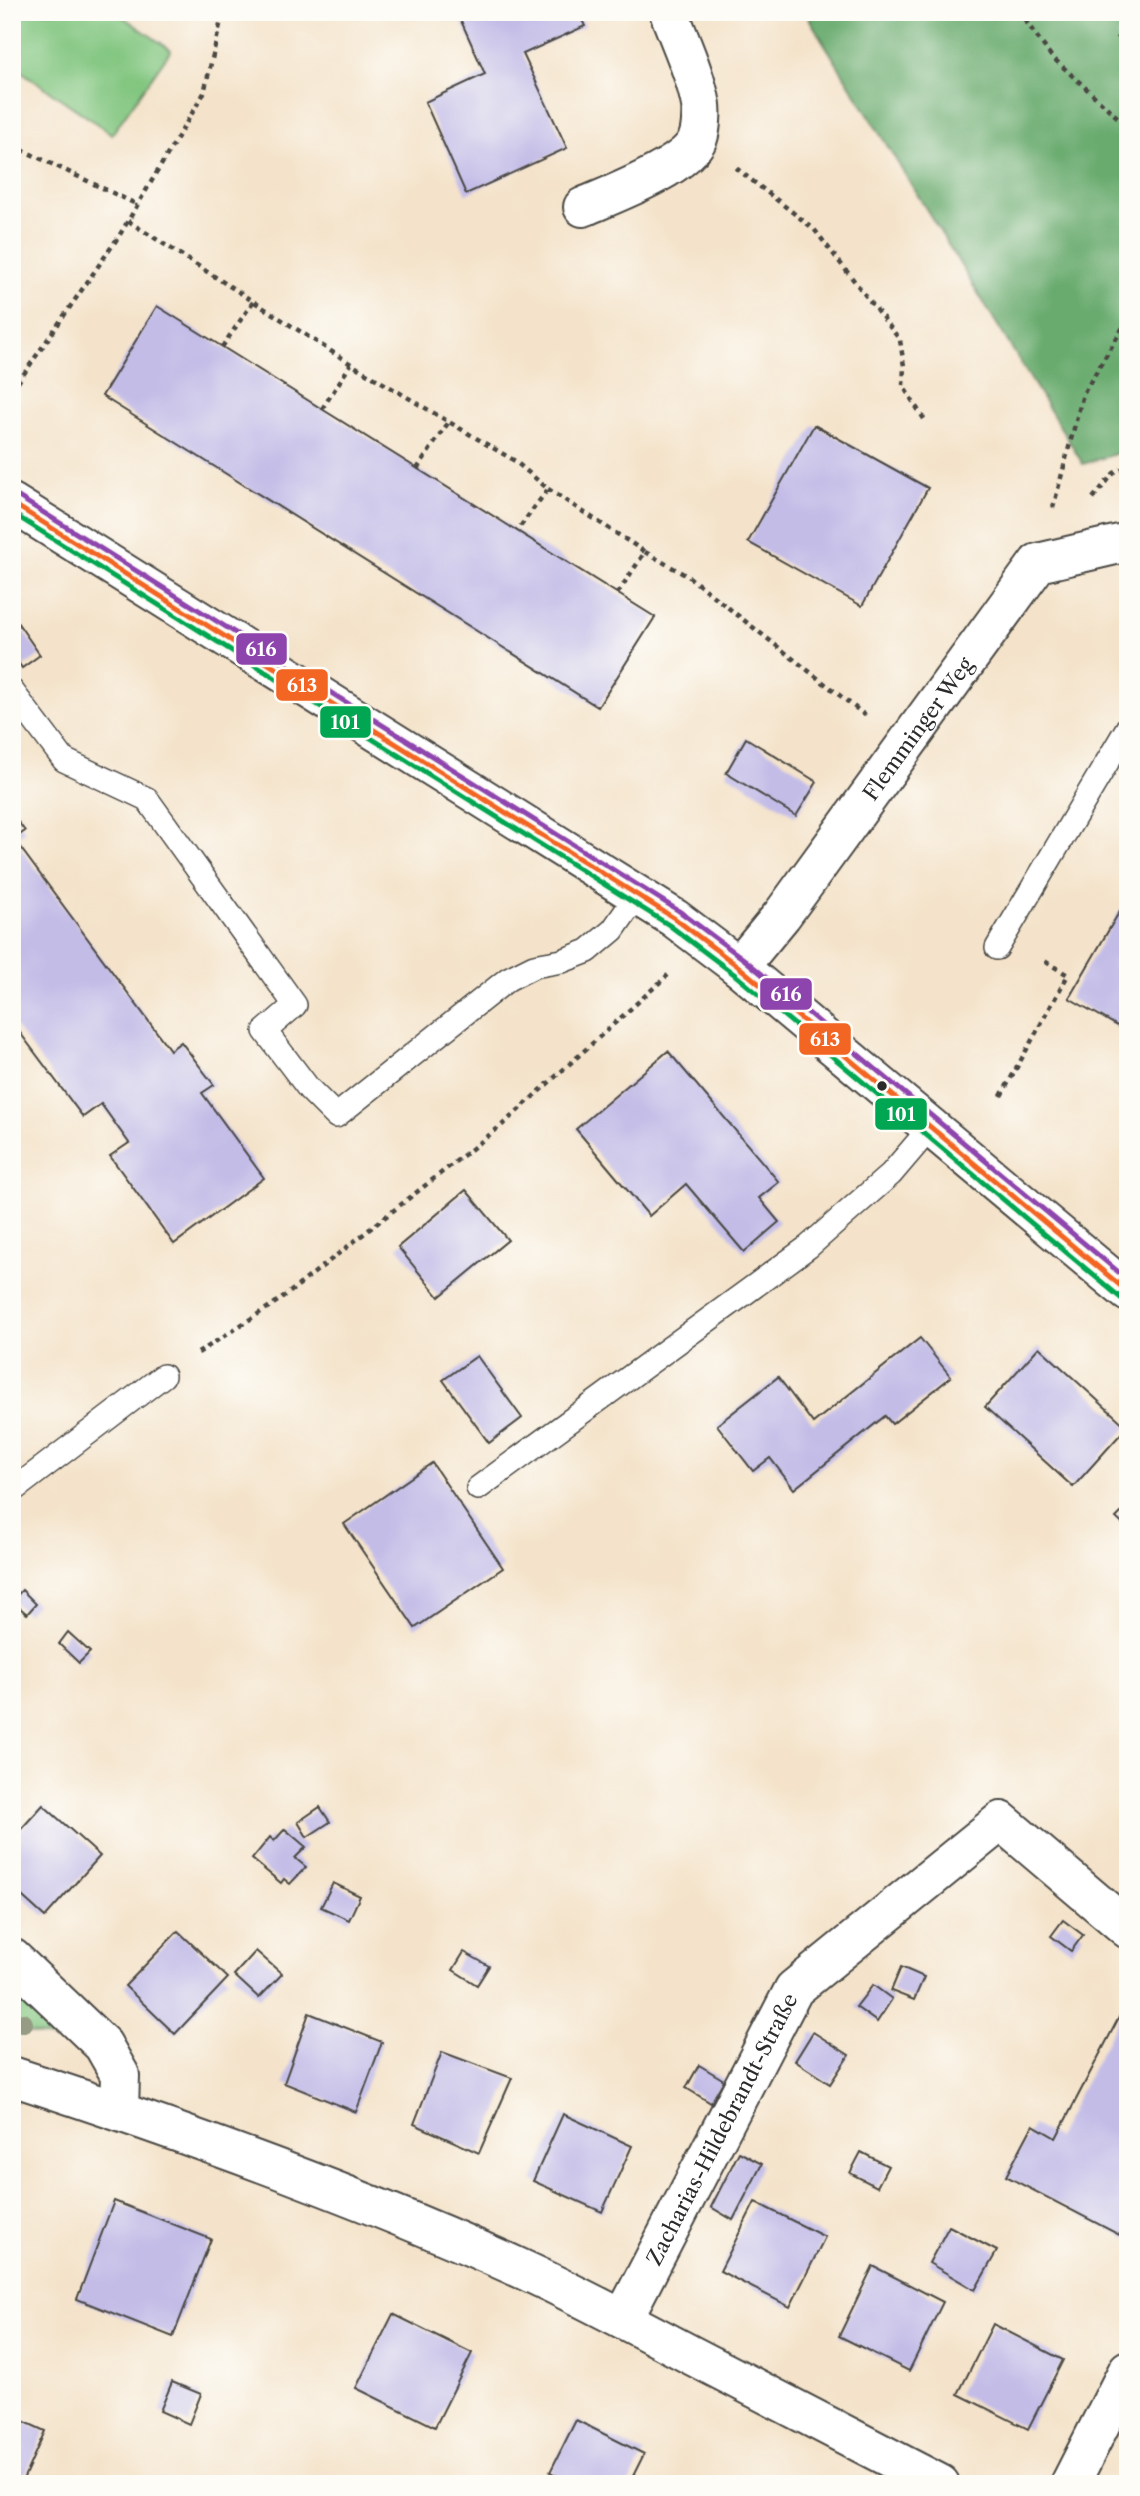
<svg xmlns="http://www.w3.org/2000/svg" width="1140" height="2496" font-family="'Libre Caslon Text',serif">
<style>
.green{fill:#82c680;stroke:#567856;stroke-width:2}
.forest{fill:#69ab6e;stroke:#4a6b4c;stroke-width:2}
.building{fill:#c2bce7}
.lines{fill:none;stroke-linecap:round;stroke-linejoin:round}
.lane-casing{stroke:#494743;stroke-width:26}
.street-casing{stroke:#494743;stroke-width:42}
.path{stroke:#494743;stroke-width:4.5;stroke-dasharray:5 5;stroke-linecap:butt}
.lane{stroke:#fff;stroke-width:23}
.street{stroke:#fff;stroke-width:38}
.bus-1-casing{stroke:#fdfcf7;stroke-width:10}
.bus-2-casing{stroke:#fdfcf7;stroke-width:10}
.bus-3-casing{stroke:#fdfcf7;stroke-width:10}
.bus-1{stroke:#f26522;stroke-width:5}
.bus-2{stroke:#00a651;stroke-width:5}
.bus-3{stroke:#8e44ad;stroke-width:5}
.tree{fill:#969c83}
.bus-dot{fill:#2b2b2b;stroke:#fdfcf7;stroke-width:2.5}
.labels{text-anchor:middle;dominant-baseline:central;stroke-width:5;stroke-linejoin:round;paint-order:stroke}
.street-label{font-size:21px;fill:#2b2b2b;stroke:#fdfcf7}
.line-badge{stroke:#fdfcf7;stroke-width:2.5}
.badge-label{font-size:19px;text-anchor:middle;font-weight:bold;fill:#fff}
</style>
<rect width="100%" height="100%" fill="#fdfcf7"/>
<filter id="ink" filterUnits="userSpaceOnUse"><feTurbulence type="fractalNoise" baseFrequency=".0143" numOctaves="2"/><feDisplacementMap in="SourceGraphic" scale="14" xChannelSelector="R" yChannelSelector="G"/><feConvolveMatrix kernelMatrix="1 2 1 2 8 2 1 2 1" color-interpolation-filters="sRGB"/></filter>
<filter id="wash" filterUnits="userSpaceOnUse"><feTurbulence type="fractalNoise" baseFrequency=".00686" numOctaves="4" result="noise"/><feDisplacementMap in="SourceGraphic" scale="28" xChannelSelector="R" yChannelSelector="G"/><feGaussianBlur stdDeviation="1.57" result="paint"/><feColorMatrix in="noise" values="0 0 0 0 0 0 0 0 0 0 0 0 0 0 0 0 0 1.4 0 .05"/><feComposite in="paint" operator="in"/></filter>
<g filter="url(#wash)">
<rect width="100%" height="100%" fill="#f4e3ca"/>
<g class="green">
<path d="M12,12H116L171,50L112,134L12,65Z"/>
<path d="M12,1979L64,2024L53,2039L12,2028Z"/>
</g>
<path class="forest" d="M805,12H1128V450L1083,464Z"/>
<g id="blocks">
<g class="building">
<path d="M457,12H578L585,26L523,54L567,148L466,194L425,102L485,74Z"/>
<path d="M1128,16V43L1117,37Z"/>
<path d="M157,306L655,617L598,707L102,396Z"/>
<path d="M814,425L928,488L862,606L748,542Z"/>
<path d="M15,619L40,655L22,668L12,653V621Z"/>
<path d="M746,738L817,782L796,816L726,773Z"/>
<path d="M12,814L25,831L14,839L170,1050L181,1042L214,1085L202,1093L264,1178L174,1244L110,1156L129,1143L101,1104L83,1117L12,1022Z"/>
<path d="M1128,897V1032L1069,998Z"/>
<path d="M668,1051L779,1182L759,1198L779,1222L744,1252L686,1184L649,1216L576,1129Z"/>
<path d="M466,1190L508,1240L439,1297L398,1247Z"/>
<path d="M920,1338L951,1377L892,1424L885,1416L794,1489L770,1458L753,1471L717,1425L778,1377L813,1423Z"/>
<path d="M1039,1347L1127,1427L1073,1487L985,1407Z"/>
<path d="M477,1356L522,1418L489,1443L443,1380Z"/>
<path d="M432,1463L503,1568L415,1628L344,1524Z"/>
<path d="M1128,1506V1529L1116,1518Z"/>
<path d="M22,1590L36,1604L27,1614L12,1601Z"/>
<path d="M68,1632L90,1652L79,1663L59,1644Z"/>
<path d="M43,1805L100,1856L45,1917L12,1887V1839Z"/>
<path d="M320,1807L330,1822L307,1837L298,1822Z"/>
<path d="M285,1829L306,1847L295,1858L306,1867L290,1884L284,1879L281,1883L252,1859L270,1837L274,1841Z"/>
<path d="M333,1883L360,1896L349,1920L321,1907Z"/>
<path d="M1063,1920L1083,1935L1071,1951L1051,1936Z"/>
<path d="M178,1931L228,1978L175,2034L125,1986Z"/>
<path d="M256,1951L282,1974L259,1998L234,1975Z"/>
<path d="M464,1952L489,1966L477,1985L453,1970Z"/>
<path d="M901,1967L924,1977L914,2000L891,1991Z"/>
<path d="M873,1985L892,1999L877,2022L856,2007Z"/>
<path d="M1128,2000V2237L1127,2239L1006,2176L1033,2125L1056,2138Z"/>
<path d="M309,2013L382,2042L356,2112L284,2083Z"/>
<path d="M813,2032L849,2055L830,2084L795,2061Z"/>
<path d="M442,2052L512,2078L479,2153L414,2124Z"/>
<path d="M699,2065L724,2080L711,2103L686,2088Z"/>
<path d="M563,2114L632,2146L602,2212L533,2181Z"/>
<path d="M739,2152L762,2164L733,2220L711,2207Z"/>
<path d="M861,2152L888,2166L877,2187L850,2173Z"/>
<path d="M114,2201L211,2239L173,2337L77,2299Z"/>
<path d="M755,2202L825,2237L790,2307L720,2271Z"/>
<path d="M949,2226L997,2251L975,2290L929,2263Z"/>
<path d="M873,2266L943,2302L909,2371L839,2336Z"/>
<path d="M393,2314L472,2353L435,2427L356,2388Z"/>
<path d="M993,2324L1063,2360L1028,2429L958,2394Z"/>
<path d="M172,2382L201,2394L189,2424L160,2411Z"/>
<path d="M12,2416L45,2431L21,2484H12Z"/>
<path d="M576,2420L644,2454L629,2484H572L550,2472Z"/>
</g>
</g>
</g>
<g filter="url(#ink)">
<use href="#blocks" fill-opacity="0" stroke="#494743" stroke-width="2"/>
<g class="lines">
<defs>
<g id="lane">
<path d="M12,691L64,760L147,799L295,1005L265,1031L309,1089L336,1116L508,979L534,966L562,961L588,951L613,930L638,894"/>
<path d="M997,948L1128,727"/>
<path d="M478,1488L808,1247L891,1174L931,1127"/>
<path d="M12,1491L163,1376"/>
</g>
<g id="street">
<path d="M583,207C611,195 687,167 698,138C701,130 702,113 701,105C695,73 680,42 669,12"/>
<path d="M12,503L674,918L739,967L1128,1292"/>
<path id="s1" d="M739,967L782,915L1038,563L1128,542"/>
<path d="M12,1958L103,2045L120,2075L119,2111"/>
<path d="M12,2076C187,2133 359,2195 526,2271C582,2297 636,2326 691,2355C774,2398 857,2441 940,2484"/>
<path id="s2" d="M623,2319L794,1989L1001,1821L1128,1929"/>
<path d="M1070,2484L1128,2370"/>
</g>
</defs>
<use href="#lane" class="lane-casing"/>
<use href="#street" class="street-casing"/>
<g class="path">
<path d="M1019,12L1051,56L1128,127"/>
<path d="M12,145L138,205"/>
<path d="M736,168L814,229L900,340L904,366L903,386L924,419"/>
<path d="M128,221L351,364L515,461L548,489L517,531"/>
<path d="M222,347L253,302"/>
<path d="M12,391L119,236L204,93L223,12"/>
<path d="M322,409L351,364"/>
<path d="M417,469L448,423"/>
<path d="M548,489L645,552L617,594"/>
<path d="M1093,498L1114,473L1128,466"/>
<path d="M1053,508L1083,394L1128,319"/>
<path d="M645,552L689,577L866,716"/>
<path d="M1001,1096L1068,975L1041,959"/>
<path d="M198,1353L281,1299L502,1125L668,975"/>
</g>
<use href="#lane" class="lane"/>
<use href="#street" class="street"/>
<defs>
<path id="bus-1" d="M12,503L674,918L739,967L1128,1292"/>
<path id="bus-2" d="M12,513L669,925L734,974L1122,1299"/>
<path id="bus-3" d="M17,496L679,911L745,960L1128,1280"/>
</defs>
<use href="#bus-1" class="bus-1-casing"/>
<use href="#bus-2" class="bus-2-casing"/>
<use href="#bus-3" class="bus-3-casing"/>
<use href="#bus-1" class="bus-1"/>
<use href="#bus-2" class="bus-2"/>
<use href="#bus-3" class="bus-3"/>
</g>
<circle class="tree" cx="23" cy="2023" r="10"/>
</g>
<circle class="bus-dot" cx="882" cy="1086" r="6"/>
<g class="labels">
<g class="street-label">
<text stroke="none"><textPath href="#s1" startOffset="298">Flemminger Weg</textPath></text>
<text stroke="none"><textPath href="#s2" startOffset="214">Zacharias-Hildebrandt-Straße</textPath></text>
</g>
</g>
<g class="line-badge">
<rect x="235" y="632" width="53" height="34" rx="7" fill="#8e44ad"/>
<rect x="275" y="668" width="54" height="34" rx="7" fill="#f26522"/>
<rect x="319" y="705" width="53" height="34" rx="7" fill="#00a651"/>
<rect x="759" y="977" width="54" height="34" rx="7" fill="#8e44ad"/>
<rect x="798" y="1022" width="54" height="34" rx="7" fill="#f26522"/>
<rect x="874" y="1097" width="54" height="34" rx="7" fill="#00a651"/>
</g>
<g class="badge-label">
<text x="261" y="656">616</text>
<text x="302" y="692">613</text>
<text x="345" y="729">101</text>
<text x="786" y="1001">616</text>
<text x="825" y="1046">613</text>
<text x="901" y="1121">101</text>
</g>
<rect width="1140" height="2496" fill="none" stroke="#fdfcf7" stroke-width="42"/>
</svg>
